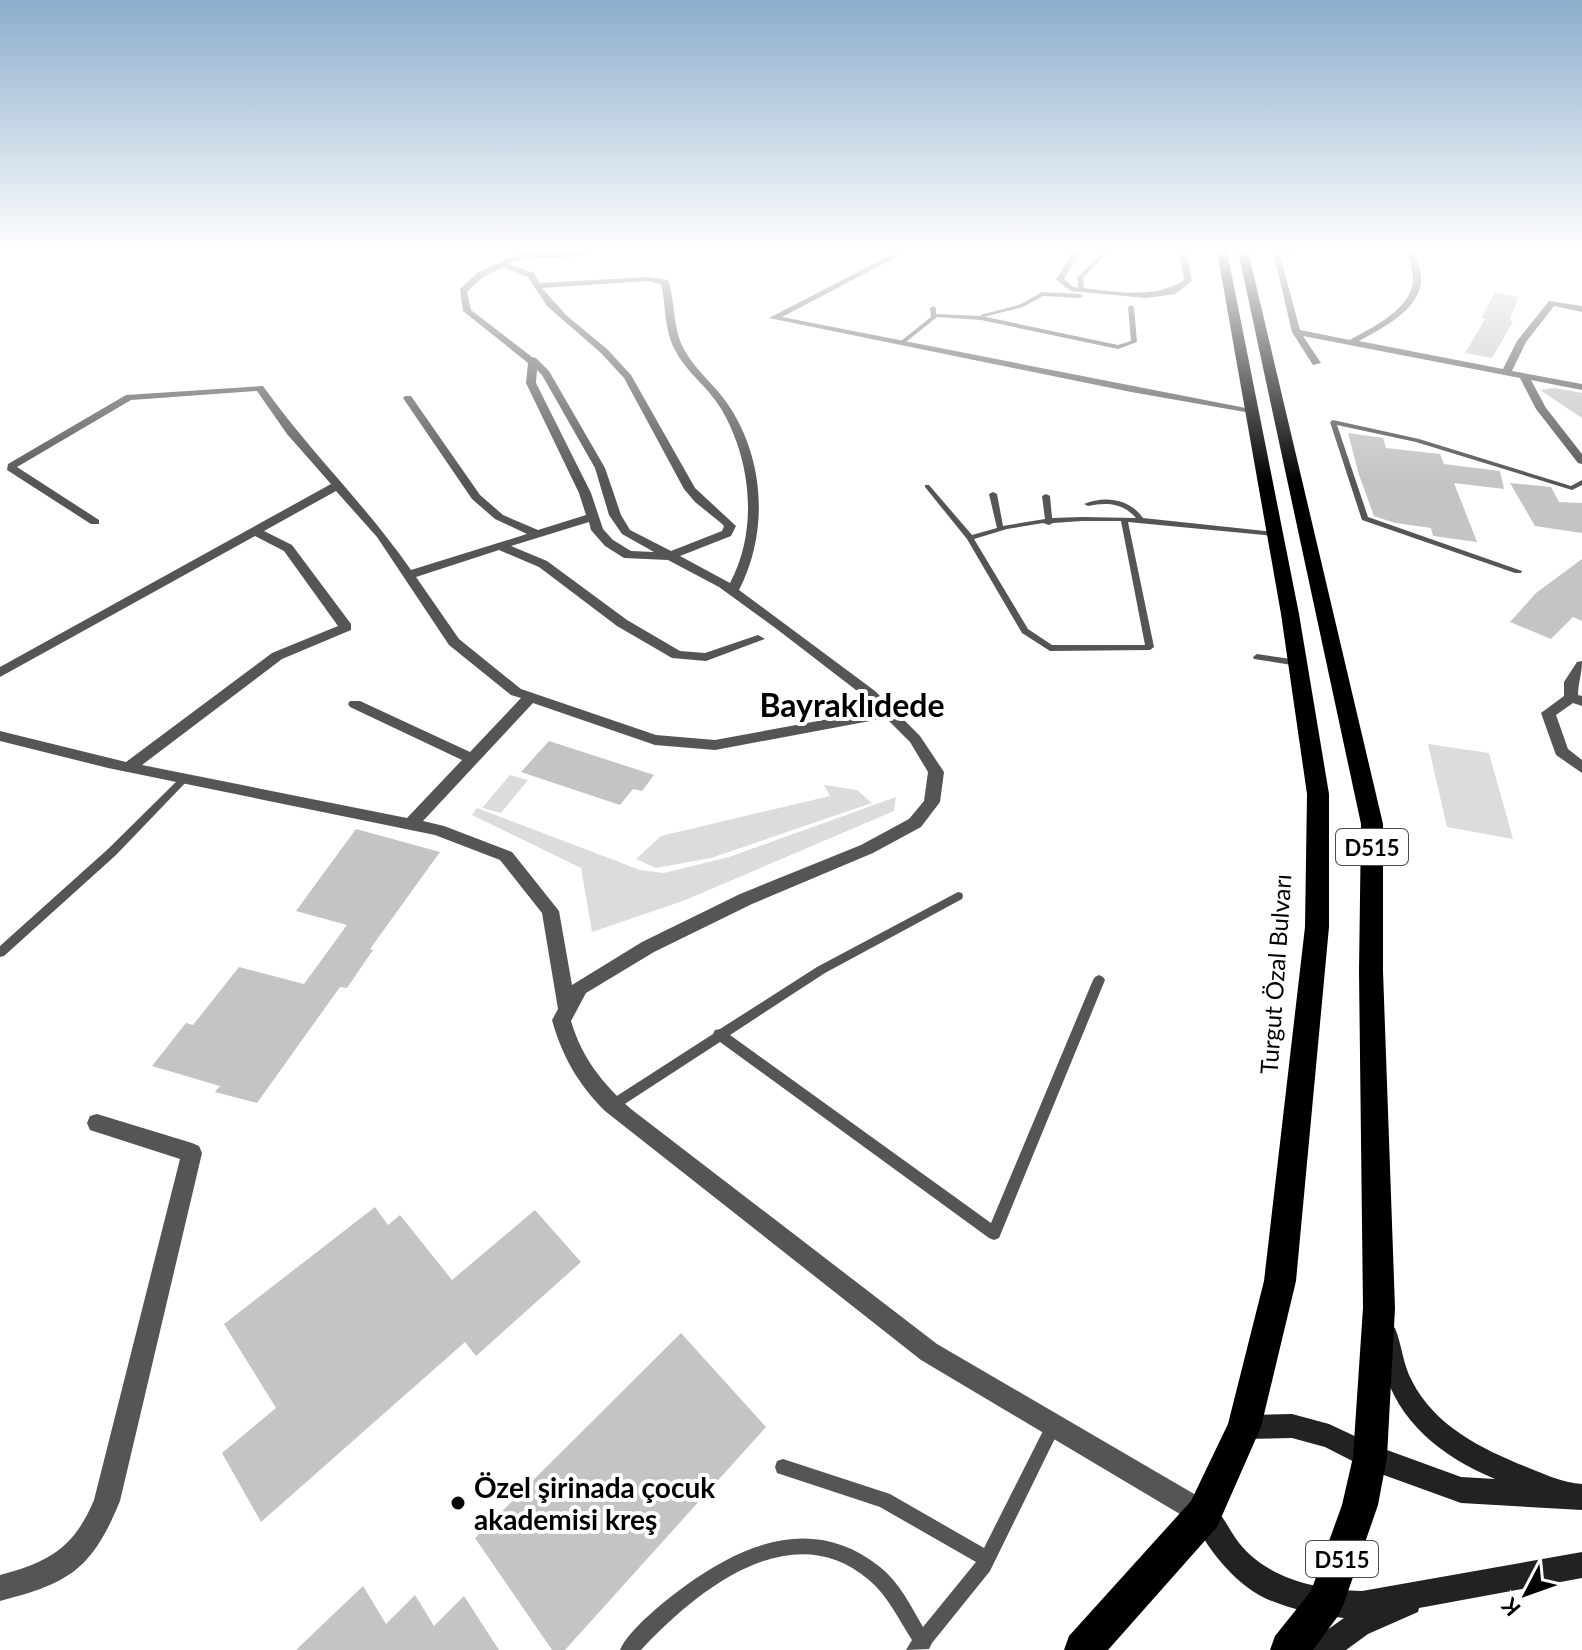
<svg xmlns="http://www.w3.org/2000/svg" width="1582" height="1650" font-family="Lato,sans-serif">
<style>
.green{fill:#dcdcdc}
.building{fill:#c4c4c4}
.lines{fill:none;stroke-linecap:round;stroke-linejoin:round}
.service{fill:#555;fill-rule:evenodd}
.minor{fill:#555;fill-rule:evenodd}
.secondary{fill:#222;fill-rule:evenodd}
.trunk{fill:#000;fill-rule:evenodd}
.poi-dot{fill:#000;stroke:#fff;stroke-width:3}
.labels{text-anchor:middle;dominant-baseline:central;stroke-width:8;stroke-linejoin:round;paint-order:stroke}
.shield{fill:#fff;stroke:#4c4c4c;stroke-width:2}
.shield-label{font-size:22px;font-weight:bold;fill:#000}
.street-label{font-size:24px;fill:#000;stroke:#fff}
.near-poi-label{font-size:28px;font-weight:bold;fill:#000;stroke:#fff;text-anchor:start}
.district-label{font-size:32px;font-weight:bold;fill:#000;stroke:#fff}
</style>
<rect width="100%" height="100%" fill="#fff"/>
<g class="green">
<path d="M1428,744L1489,753L1513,839L1447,827Z"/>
<path d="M510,775L528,780L501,813L482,808Z"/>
<path d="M824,785L857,790L872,803L711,858L656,868L636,859L661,836L830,796Z"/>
<path d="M896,797L894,811L683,901L592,932L581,868L472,815L477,808L640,870L664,873L729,857Z"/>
</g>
<g class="building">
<path d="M1495,292L1519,297L1510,319L1513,322L1492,358L1465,353L1485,319L1481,318Z"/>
<path d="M1555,388L1582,393V418L1540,390Z"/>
<path d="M1348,433L1383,438L1386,448L1440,454L1444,464L1500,471L1504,489L1454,483L1477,542L1433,536L1431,528L1395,523L1374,516L1359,475Z"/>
<path d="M1510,483L1551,487L1559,502L1582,503V533L1535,526Z"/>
<path d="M1582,559V621L1573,617L1551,639L1510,622L1536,593Z"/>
<path d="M549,741L654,775L642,791L633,789L620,805L521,772Z"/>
<path d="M356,829L440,852L370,949L373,950L347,988L340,987L257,1103L215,1092L220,1086L152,1066L186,1023L193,1025L239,967L304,984L347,925L296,911Z"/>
<path d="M375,1207L388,1225L400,1215L452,1280L535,1210L581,1262L476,1356L465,1342L261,1522L222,1453L276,1408L224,1324Z"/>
<path d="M681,1333L766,1427L565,1650H552L475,1538Z"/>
<path d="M363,1586L386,1624L415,1595L434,1626L464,1596L499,1650H296Z"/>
</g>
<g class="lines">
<g class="service">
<path d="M1104,251H1109L1083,278L1084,290L1079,291L1077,278Z"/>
<path d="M1042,292L1080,294L1083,296L1080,298L1043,296L1023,307L983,317L980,315L1019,305Z"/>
<path d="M1131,305L1134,307L1137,342L1118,349L981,320L937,317L906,342L901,341L931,317L930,308L933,306L936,308V314L981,316L1118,345L1131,341L1128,307Z"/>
<path d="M1333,420L1419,439L1571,486L1582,480V485L1572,490L1416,442L1337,425L1368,517L1522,571L1521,573H1515L1362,520L1330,422Z"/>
<path d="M925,485H929L972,535L997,528L989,494L993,492L997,494L1003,526L1045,519L1042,496L1046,494L1050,496L1052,518L1082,517L1136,518C1123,503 1107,502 1088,506L1084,504C1105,495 1130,499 1143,518L1275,532L1279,534L1275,536L1128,522L1154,647L1150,650L1050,651L1022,633L967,539L925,487ZM1082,521H1121L1145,645H1052L1028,629L974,539L1007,529L1043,523L1049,525L1053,523Z"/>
<path d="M1257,654L1298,660L1302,663L1298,666L1254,659L1253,657Z"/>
<path d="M185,775L190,778L188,780L116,855L4,956L0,957V946L108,849L182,776Z"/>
<path d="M958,892L962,893L963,896L962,899L825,973L730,1035L991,1223L1093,980L1095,977L1099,975L1103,977L1105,980L999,1238L994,1240L989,1238L720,1042L617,1109L613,1111L609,1109L607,1105L609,1101L713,1034L715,1030L720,1029L817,967Z"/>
<path d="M1053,1418L1058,1421L1061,1426L990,1571L932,1643L929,1649L906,1650L912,1640C899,1620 888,1596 869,1580C791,1513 696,1591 641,1650H620C628,1630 667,1599 685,1586C746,1542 815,1515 880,1567C899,1582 911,1606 923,1627L976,1562L880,1507L777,1473L775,1467L777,1461L783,1459L890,1494L984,1548L1048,1421Z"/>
</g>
<g class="minor">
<path d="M524,251H534L530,254L597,251C570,264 536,251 509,264L534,273L540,283L648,277L668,280C676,303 672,329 685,351C696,371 715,385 727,403C765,458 769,532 739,590L875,691L920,736L944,772L940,802L921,827L873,853L752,904L654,952L586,993L571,1021C582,1058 602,1083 631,1109L937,1344L1213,1505L1217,1514L1213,1523L1204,1527L1195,1523L921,1360L605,1111C578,1084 562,1056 552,1020L558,1009L542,913L500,860L435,835L108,768L0,741V731L126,762L272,653L338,626L284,551L255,536L0,677V667L331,484L287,434L257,391L131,400L17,467L99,520V524H91L7,470L8,464L126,395L263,386C309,451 366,505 411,570L527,534L495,519L472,499L403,398L405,396H411L480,495L503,515L538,530L586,515L579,493L526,383L528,363L463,311L460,289L477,273ZM503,267L528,277L547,306L601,353L624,378L684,489L695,502L721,523L724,526L722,531L671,551L630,530L621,515L605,468L549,371L536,358L532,357L471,310L467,292L483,277ZM648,281L661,284C666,305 664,330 675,350C686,372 707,386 720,407C751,458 759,529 730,583L680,556L731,536L736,526L695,488L631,375L607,349L566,315L542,288ZM537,370L542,375L595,468L609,515L622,534L654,552L631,551L613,540L603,529L591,493L536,383ZM336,491L377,537L449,645L511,695L521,698L470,752L360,701H350L348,704L350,707L462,760L407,818L142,765L282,659L351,630V624L292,545L264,531ZM589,522L591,530L605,546L624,558L668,560L719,587L778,630L865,697L878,710L715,740L656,735L521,689L459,639L416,577L499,550L539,567L617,626L672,658L706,661L765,639L758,635L705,653L680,651L627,620L547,561L511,546ZM533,703L655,745L715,750L886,718L910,742L928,772L924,801L909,819L861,845L740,894L642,942L572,985L559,911L512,852L444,826L423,821Z"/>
<path d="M898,251H908L782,317L1256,410L1251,413L1131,392L769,318Z"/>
<path d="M1073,251H1081L1064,279L1073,287C1109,290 1153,301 1184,280L1179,251H1187L1192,281L1175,294L1146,298L1071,291L1056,280Z"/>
<path d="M1273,251H1311L1280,255L1300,330L1350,340C1372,327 1409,311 1413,282C1414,272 1409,260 1406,251H1414C1417,260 1422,272 1421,282C1418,311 1382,328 1359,341L1503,369L1517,341L1549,301L1582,306V312L1554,306L1526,342L1512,371L1582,384V390L1531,380L1546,408L1582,454V464L1578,463L1536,409L1520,378L1303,336L1321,363L1313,365L1292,332Z"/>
<path d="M1582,661C1582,674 1578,683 1578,695L1582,696V706L1573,703L1556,715L1568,749L1582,760V773L1556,755L1541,713L1564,696V682L1577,662Z"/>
<path d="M97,1114L192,1143L199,1146L202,1153L120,1501C92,1569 70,1583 0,1601V1575C49,1562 74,1548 94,1500L180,1159L90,1130L87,1123L90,1116Z"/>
</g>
<g class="secondary">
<path d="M1387,1324L1395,1328C1402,1345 1403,1365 1412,1381C1435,1427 1484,1450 1529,1468C1547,1475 1563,1483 1582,1484V1510L1461,1503L1370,1470L1325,1447L1292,1438L1244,1439L1235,1436L1232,1427L1235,1418L1244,1415L1292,1414L1329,1424L1376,1446L1461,1477L1495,1479C1441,1456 1398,1423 1382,1364C1379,1352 1374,1339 1379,1328Z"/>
<path d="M1204,1501C1221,1508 1228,1529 1239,1543C1269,1580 1317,1589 1362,1591L1582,1552V1578L1419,1608L1418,1612L1368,1634L1346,1650H1309L1313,1640L1344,1618C1320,1616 1280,1607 1259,1595C1230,1578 1204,1545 1191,1514L1195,1505Z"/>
</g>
<g class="trunk">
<path d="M1217,251H1227L1299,614L1329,794V927L1296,1281L1261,1427L1217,1527L1108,1650H1064L1069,1636L1191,1501L1228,1424L1264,1281L1305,927L1307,794L1281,614Z"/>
<path d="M1238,251H1248L1383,824V971L1395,1308L1387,1457L1378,1505L1344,1603L1338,1616L1313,1650H1270L1275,1636L1311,1591L1342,1505L1353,1457L1363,1308L1359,971L1361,824Z"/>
</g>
</g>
<linearGradient id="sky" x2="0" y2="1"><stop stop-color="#8cadcc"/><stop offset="0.52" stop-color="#fff"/><stop offset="1" stop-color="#fff" stop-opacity="0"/></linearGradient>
<rect width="1582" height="482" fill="url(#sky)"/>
<circle class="poi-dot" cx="458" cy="1503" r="8"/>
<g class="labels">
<g class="shield">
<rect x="1336" y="829" width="72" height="36" rx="6"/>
<rect x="1306" y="1541" width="72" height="36" rx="6"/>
</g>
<g class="shield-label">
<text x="1372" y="847">D515</text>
<text x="1342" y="1559">D515</text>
</g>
<g class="street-label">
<text transform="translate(1275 974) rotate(-86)">Turgut Özal Bulvarı</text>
</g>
<g class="near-poi-label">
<text x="474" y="1487">Özel şirinada çocuk<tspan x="474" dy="32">akademisi kreş</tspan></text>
</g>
<g class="district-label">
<text x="852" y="704">Bayraklıdede</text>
</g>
</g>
<g transform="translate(1526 1594) rotate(229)" stroke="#ffffff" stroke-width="6" paint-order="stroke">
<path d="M0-6L14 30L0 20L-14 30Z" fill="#000000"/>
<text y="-12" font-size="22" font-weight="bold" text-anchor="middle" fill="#000000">K</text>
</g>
</svg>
